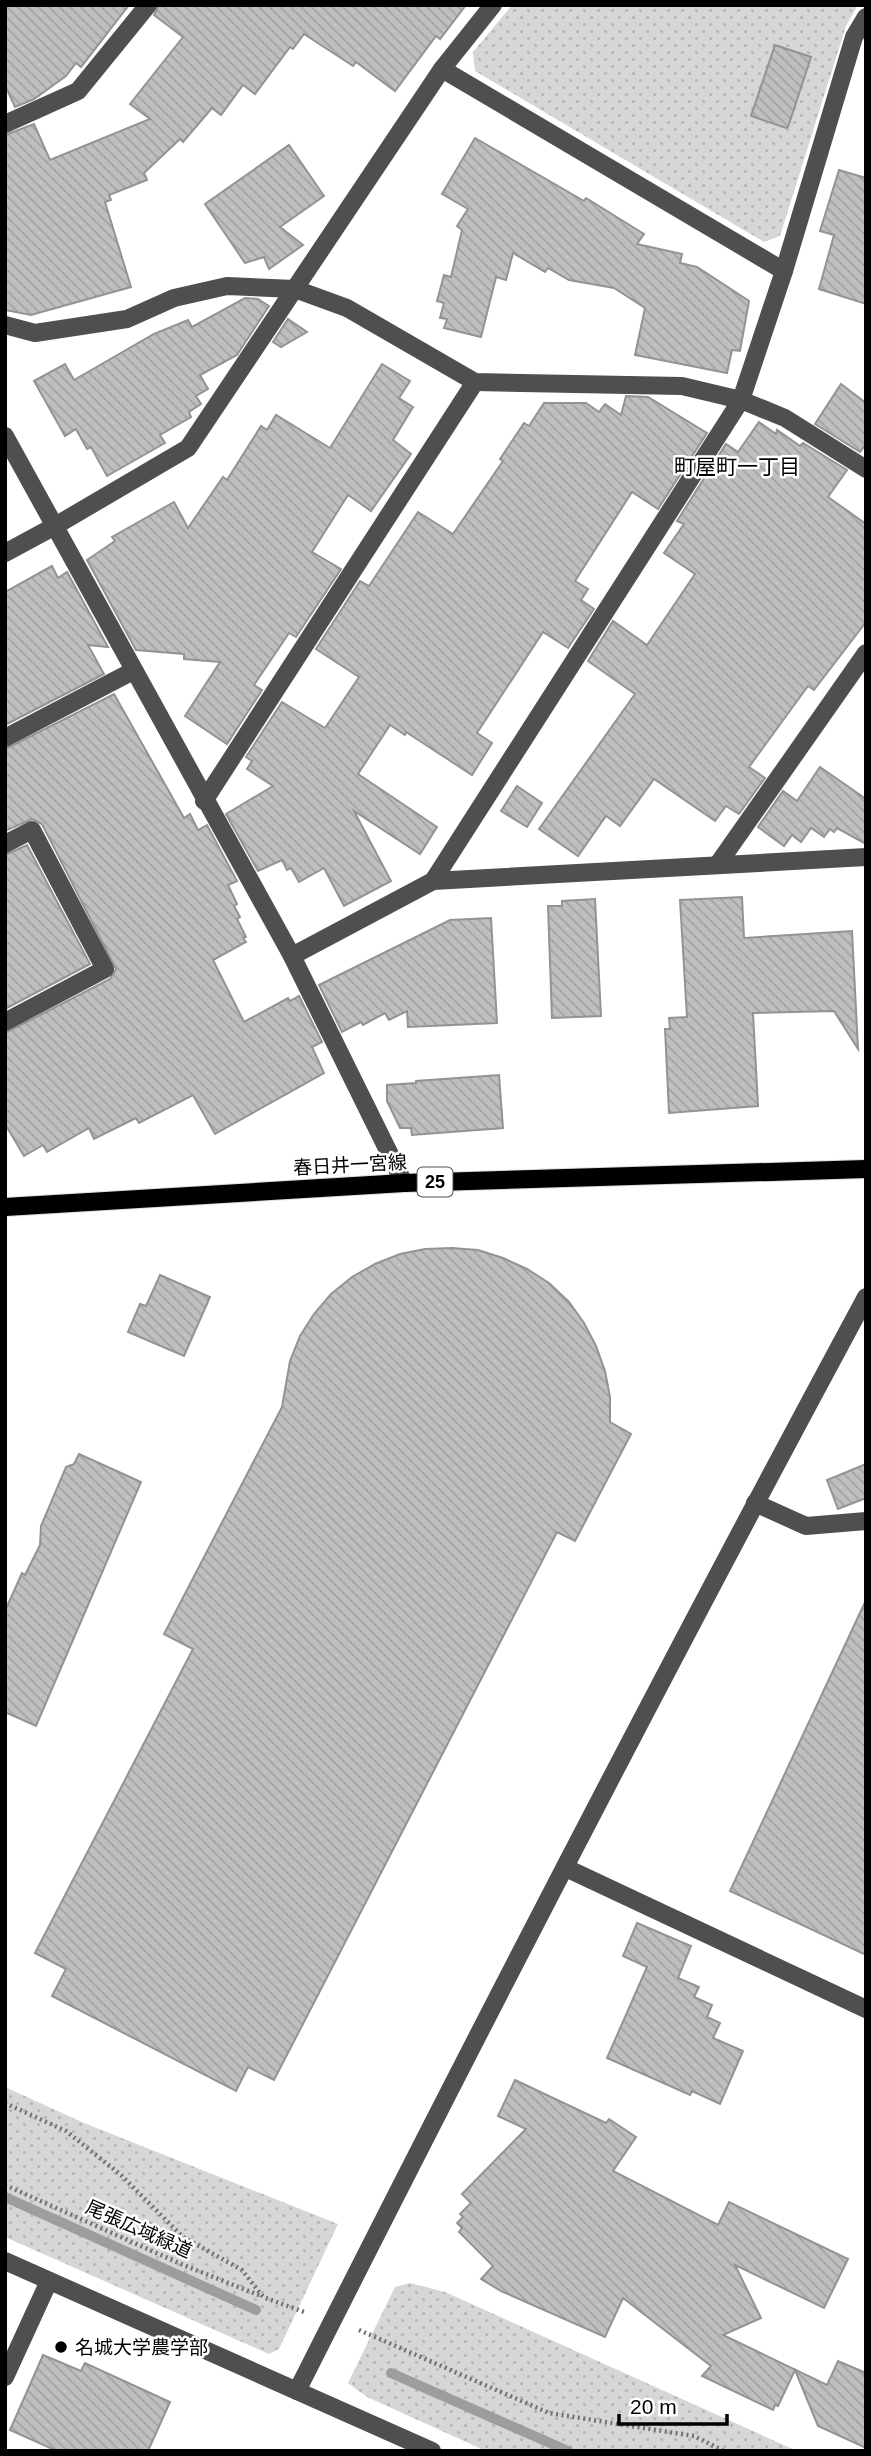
<svg xmlns="http://www.w3.org/2000/svg" width="871" height="2456" font-family="Arial,'Noto Sans JP',sans-serif">
<style>
.grass{fill:url(#grass-dots)}
.lines{fill:none;stroke-linecap:round;stroke-linejoin:round}
.stream{stroke:#9d9d9d;stroke-width:10}
.building{fill:url(#building-back-hatch);stroke:#939393;stroke-width:2}
.major-casing{stroke:#dbdbdb;stroke-width:20}
.path{stroke:#717171;stroke-width:4.5;stroke-dasharray:2 3.5;stroke-linecap:butt}
.minor{stroke:#4f4f4f;stroke-width:18}
.major{stroke:#000;stroke-width:18}
.poi-dot{fill:#000;stroke:#fff;stroke-width:2.5}
.labels{text-anchor:middle;dominant-baseline:central;stroke-width:5;stroke-linejoin:round;paint-order:stroke}
.shield{fill:#fff;stroke:#4c4c4c;stroke-width:2}
.shield-label{font-size:18px;font-weight:bold;fill:#000}
.street-label{font-size:19px;fill:#000;stroke:#fff}
.poi-label{font-size:19px;fill:#000;stroke:#fff;text-anchor:start}
.neighbourhood-label{font-size:21px;fill:#000;stroke:#fff}
</style>
<defs>
<pattern id="grass-dots" width="8" height="8" patternUnits="userSpaceOnUse" patternTransform="scale(1.75)"><rect width="8" height="8" fill="#d6d6d6"/><path d="M2 2h.1M6 6h.1" fill="none" stroke="#b6b6b6" stroke-width="1.8" stroke-linecap="round"/></pattern>
<pattern id="building-back-hatch" width="6" height="6" patternUnits="userSpaceOnUse" patternTransform="scale(1.75)"><rect width="6" height="6" fill="#bfbfbf"/><path d="M-1 5l2 2M0 0l6 6M5-1l2 2" fill="none" stroke="#a2a2a2"/></pattern>
</defs>
<rect width="100%" height="100%" fill="#fff"/>
<g class="grass">
<path d="M512,5H858L846,26L780,236L764,242L475,71L473,52Z"/>
<path d="M5,2087L84,2123L338,2224L279,2349L269,2354L5,2237Z"/>
<path d="M410,2283L445,2292L797,2451H486L367,2397L348,2383L395,2287Z"/>
</g>
<g class="lines">
<g class="stream">
<path d="M5,2197L256,2310"/>
<path d="M391,2373L568,2451"/>
</g>
</g>
<g class="building">
<path d="M5,5H129L81,67L76,63L66,76L34,99L15,107L5,85Z"/>
<path d="M159,5H466L440,39L436,36L395,91L356,62L353,66L304,34L293,49L290,47L255,94L243,85L221,115L212,108L183,142L180,139L144,173L147,180L109,195L111,200L105,202L131,287L31,315L5,310V135L34,124L50,160L150,119L130,104L183,37L154,15Z"/>
<path d="M775,45L811,57L788,127L786,128L751,116Z"/>
<path d="M475,138L584,201L586,198L644,234L637,244L682,254L680,263L697,267L749,301L740,351L732,350L727,373L635,355L645,308L614,288L569,280L548,268L545,272L513,253L506,280L496,277L481,337L444,328L447,319L440,318L444,303L437,301L444,275L451,277L462,230L457,226L468,209L442,194Z"/>
<path d="M289,145L324,196L280,227L303,245L269,269L264,257L245,263L205,204Z"/>
<path d="M839,170L866,178V304L819,289L834,235L820,231Z"/>
<path d="M245,298L258,299L269,306L237,355L200,375L208,389L196,396L201,404L189,412L191,417L160,435L165,443L107,476L91,447L87,449L76,429L65,436L34,381L65,364L74,380L154,334L188,320L192,327Z"/>
<path d="M288,319L307,332L281,347L273,342Z"/>
<path d="M382,364L410,381L399,398L413,407L393,440L411,454L371,511L348,495L312,552L341,569L296,637L289,633L254,685L262,690L227,744L185,716L220,662L184,659V654L136,650L87,560L115,541L112,537L174,502L188,528L223,477L227,480L261,426L267,430L276,415L330,448Z"/>
<path d="M841,384L866,403V444L860,452L815,424Z"/>
<path d="M626,396L648,397L707,433L658,509L632,492L575,581L588,589L581,600L594,609L568,648L543,632L477,733L492,743L472,775L406,732L405,735L390,725L358,774L437,827L420,854L354,811L391,881L344,906L324,868L299,882L291,868L287,870L282,860L258,871L226,814L273,786L247,769L252,761L246,757L282,702L325,728L359,677L316,649L360,581L369,586L418,512L453,534L503,461L500,459L524,423L529,426L544,403H586L599,412L605,404L621,415Z"/>
<path d="M759,422L776,434L777,430L800,446L803,443L847,470L828,497L866,524V622L814,690L808,686L749,767L765,778L739,814L726,806L715,821L654,779L620,826L606,816L578,856L539,829L635,694L588,661L613,621L647,645L695,574L664,553L684,524L677,521L726,444L738,452Z"/>
<path d="M52,566L58,578L67,572L108,647L88,645L104,674L5,725V592Z"/>
<path d="M114,694L184,818L190,814L198,830L207,825L237,881L228,885L237,904L234,906L240,917L237,919L246,937L243,938L246,942L213,960L244,1022L288,998L290,1001L299,996L322,1042L312,1047L324,1073L215,1134L193,1095L139,1123L136,1118L94,1139L89,1128L47,1152L43,1145L24,1156L5,1124V1033L110,979L116,969L42,824L32,819L5,831V749Z"/>
<path d="M820,767L866,799V844L837,828L834,832L830,829L824,837L811,828L801,842L792,835L784,846L758,827L783,791L797,801Z"/>
<path d="M517,786L542,803L527,827L501,811Z"/>
<path d="M27,845L90,964L5,1009V855Z"/>
<path d="M742,897L744,938L852,931L858,1049L834,1011L753,1013L758,1106L669,1113L665,1029H670L669,1018L687,1017L680,900Z"/>
<path d="M595,899L601,1016L552,1018L548,906H562V901Z"/>
<path d="M491,918L497,1023L408,1027L407,1011L389,1020L385,1013L363,1025L361,1022L342,1032L319,985L450,920Z"/>
<path d="M499,1075L503,1128L412,1135L411,1128H400L387,1101V1085L416,1083V1081Z"/>
<path d="M452,1248L478,1250L503,1258L527,1269L549,1283L569,1302L584,1323L596,1346L605,1371L610,1397V1422L631,1434L575,1541L557,1532L274,2080L248,2067L236,2091L52,1996L66,1969L35,1953L193,1649L164,1634L282,1407L290,1361L300,1336L314,1314L331,1294L352,1277L375,1264L400,1254L425,1249Z"/>
<path d="M160,1275L210,1297L184,1356L128,1332L140,1304L146,1306Z"/>
<path d="M79,1454L141,1482L36,1726L5,1712V1611L22,1573L25,1575L40,1545L41,1526L66,1467L74,1464Z"/>
<path d="M866,1464V1498L838,1509L827,1480Z"/>
<path d="M866,1600V1955L730,1891Z"/>
<path d="M637,1923L691,1946L678,1978L699,1987L694,1997L712,2005L707,2017L720,2023L713,2038L743,2051L720,2104L692,2091L690,2095L607,2058L647,1967L623,1956Z"/>
<path d="M515,2080L606,2123L609,2119L636,2137L613,2171L718,2225L729,2202L848,2259L824,2308L735,2265L761,2318L723,2335L827,2385L838,2361L866,2373V2448L818,2426L795,2370L778,2406L775,2405L773,2410L702,2376L711,2366L623,2298L605,2337L501,2291L481,2279L493,2266L459,2232L462,2228L457,2223L463,2217L460,2214L471,2203L462,2194L526,2129L498,2116Z"/>
<path d="M43,2355L81,2371L85,2363L170,2402L148,2451H57L10,2430Z"/>
</g>
<g class="lines">
<defs>
<path id="major" d="M5,1207L404,1183L866,1169"/>
</defs>
<use href="#major" class="major-casing"/>
<g class="path">
<path d="M5,2103L66,2131L121,2175L183,2237L242,2270L263,2297L307,2313"/>
<path d="M5,2185L181,2264L261,2296"/>
<path d="M359,2330L549,2413L694,2436L724,2451"/>
</g>
<g class="minor">
<path d="M442,69L784,271"/>
<path d="M5,124L78,91L148,5"/>
<path d="M5,325L35,333L127,319L174,298L227,286L295,289L347,308L475,382L682,386L741,400L785,418L866,469"/>
<path d="M5,436L292,956L404,1183"/>
<path d="M5,553L55,526L188,448L442,69L493,5"/>
<path d="M5,738L133,671"/>
<path d="M204,801L475,382"/>
<path d="M5,844L32,830L105,969L5,1022"/>
<path d="M718,864L866,653"/>
<path d="M433,881L741,400L784,271L854,37L866,17"/>
<path d="M292,956L433,881L866,857"/>
<path d="M755,1503L806,1526L866,1521"/>
<path d="M566,1868L866,2009"/>
<path d="M5,2261L432,2451"/>
<path d="M5,2377L49,2281"/>
<path d="M297,2391C482,2024 671,1659 866,1297"/>
</g>
<use href="#major" class="major"/>
</g>
<circle class="poi-dot" cx="61" cy="2347" r="7"/>
<g class="labels">
<rect class="shield" x="417.5" y="1167.5" width="35" height="29" rx="5"/>
<g class="shield-label">
<text x="435" y="1182">25</text>
</g>
<g class="street-label">
<text transform="translate(350 1165) rotate(-3)">春日井一宮線</text>
<text transform="translate(139 2229) rotate(24)">尾張広域緑道</text>
</g>
<g class="poi-label">
<text x="75" y="2347">名城大学農学部</text>
</g>
<g class="neighbourhood-label">
<text x="737" y="466">町屋町一丁目</text>
</g>
</g>
<rect width="871" height="2456" fill="none" stroke="#000000" stroke-width="14"/>
<path d="M619 2414v10h108v-10" fill="none" stroke="#000000" stroke-width="3.5"/>
<text x="630" y="2414" font-size="21" fill="#000000" stroke="#ffffff" stroke-width="5" paint-order="stroke">20 m</text>
</svg>
